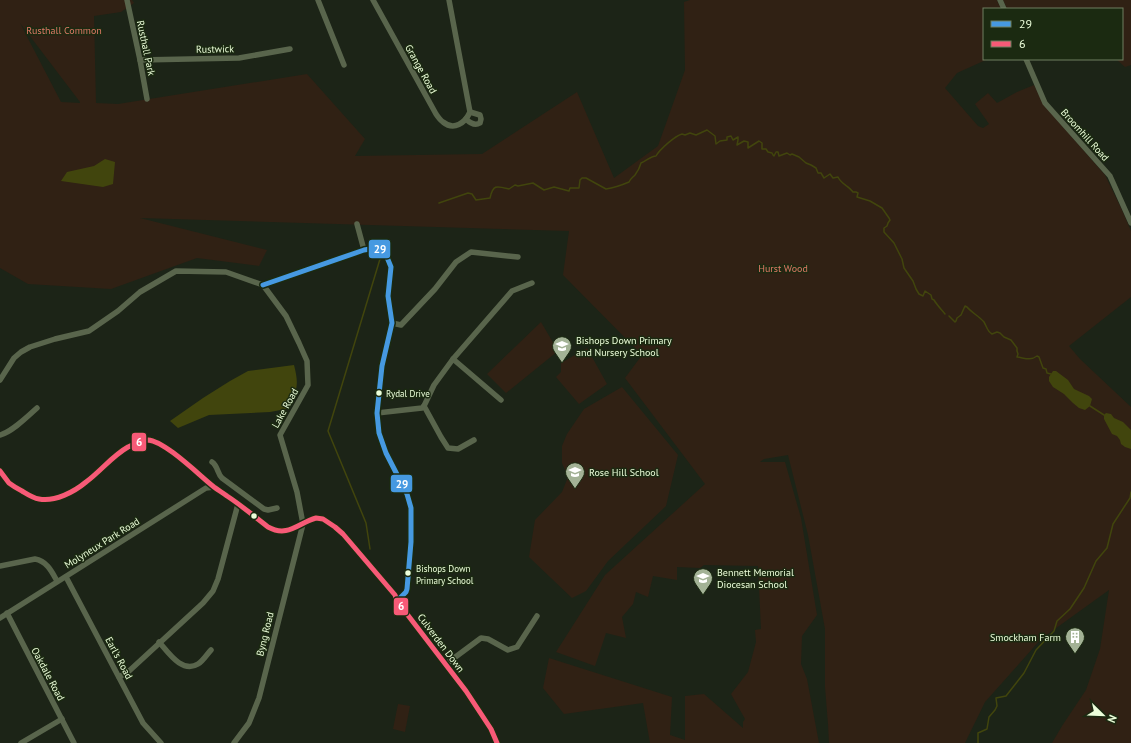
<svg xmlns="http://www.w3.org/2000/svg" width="1131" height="743" font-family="'PT Sans',sans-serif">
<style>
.green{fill:#302114;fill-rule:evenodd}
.water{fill:#41450d}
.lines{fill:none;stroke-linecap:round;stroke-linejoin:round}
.stream{stroke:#41450d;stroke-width:1.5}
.street{stroke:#59654c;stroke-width:5.5}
.bus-1-casing{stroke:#1b2a11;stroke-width:8}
.bus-2-casing{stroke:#1b2a11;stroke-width:8}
.bus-1{stroke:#4699e1;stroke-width:5}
.bus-2{stroke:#f75a77;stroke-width:5}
.bus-dot{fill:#ecfeda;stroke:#1b2a11;stroke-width:1.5}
.labels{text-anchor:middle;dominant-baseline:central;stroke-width:3;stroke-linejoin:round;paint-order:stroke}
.bus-label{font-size:9px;fill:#ecfeda;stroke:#1b2a11;text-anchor:start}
.park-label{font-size:10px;fill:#df7966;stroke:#1b2a11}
.street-label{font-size:10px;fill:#ecfeda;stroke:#1b2a11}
.poi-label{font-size:10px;fill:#ecfeda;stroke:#1b2a11;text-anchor:start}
.line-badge{stroke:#1b2a11;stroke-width:1.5}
.badge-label{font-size:11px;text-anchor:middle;font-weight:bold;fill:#fff}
</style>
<rect width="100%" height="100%" fill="#1c2417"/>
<g class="green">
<path d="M0,0H132L134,3L121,12L94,16L96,103L118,104L307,74L365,139L355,156L482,154L577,92L614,178L658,146L685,70L684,2L690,0H997L1001,9H984V59H988L957,73L945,88L978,126L983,128L989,124L975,104L988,93L997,103L1017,92L1034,85L1044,105L1105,175L1122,210L1131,231V297L1069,346L1080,359L1131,407V743H1052L1062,726L1086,690L1100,649L1109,590L1041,639L985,702L965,743H829L828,724L825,687V629L808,535L788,455L764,459L760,462H785L801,518L817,615L802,636L801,664L807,679L819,743H650L643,703L564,714L543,688L549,658L672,697L670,735L685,740V696L704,694L743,728V722L745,719L731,694L748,672L756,642L755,630L761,629L758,566L704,565L700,568L677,567V580L653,576L648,597L636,592L633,604L622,617L626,638L606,633L595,666L556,652L605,575L705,484L625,378L642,355L563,275L569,231L140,218L267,250L259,266L197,258L111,289L28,284L0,268ZM20,23L80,102V103L61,102Z"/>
<path d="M1003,0H1131V65L1125,67L1116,59H1122V9H1007Z"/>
<path d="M541,322L558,351L506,393L487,374Z"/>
<path d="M587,348L607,384L579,404L556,377L561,372V363Z"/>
<path d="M622,387L678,455L666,506L608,561L586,591L572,598L529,557L535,520L562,492L568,477L562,463V446L567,434L584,409Z"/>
<path d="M398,704L410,706L405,732L393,729Z"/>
</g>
<g class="water">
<path d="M105,159L115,162L113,184L103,187L61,181L67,172L94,166Z"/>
<path d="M294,365C299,385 298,390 286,409L270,412L209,415L178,428L170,421L203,398L230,381L248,371Z"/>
<path d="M1053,371H1056L1068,380L1074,389L1089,396L1092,399L1090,406L1085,410L1079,408L1073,403L1064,394L1053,387L1049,381V377Z"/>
<path d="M1106,413L1111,414L1114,418L1123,422L1131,430V449L1125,447L1121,444L1120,440L1117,436L1112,434L1104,419V415Z"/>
</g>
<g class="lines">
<g class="stream">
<path d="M439,203L468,193L472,194L476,200L490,198C493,184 497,186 509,189L515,185L518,186L533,183L544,190L554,187L569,191L570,188H579L580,180L582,178H586L606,189C613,188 622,185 629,182C631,178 632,178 635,175C638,171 640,167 641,163C646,161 651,156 656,156C660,149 675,136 682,134L685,135L690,133L696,135L707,130L715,136L716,144L720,141L727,140V137L731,136L733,140L738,137V140L737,145L744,141L748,142V148L759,141L762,143V149H766L768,152L772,153L773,155L774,156L776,152H778L779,156L787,153L790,155L792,154L799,157L806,163L811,165L816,168L818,173H821L824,178L830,174L833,178L838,177C841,184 849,186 853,192H856L858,193L857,197L870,201L882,208L889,218L890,220L888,223L887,226L884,228V232L894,243L902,259L904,268L913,281L916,289L919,294L923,296L925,291L931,295L932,299L934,300C937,305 941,309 945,314"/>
<path d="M949,316L955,322L956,321L957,318L961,315L965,306L967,307C971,312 980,317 984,322C987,327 987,331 992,334L997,332L1000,333L1004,337L1011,340L1017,348V351L1018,354L1017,357C1025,358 1030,361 1037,356L1039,357L1043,368L1046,369L1047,373L1051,374"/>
<path d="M1090,406L1104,415"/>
<path d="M370,549L366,523L328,431L380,259"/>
<path d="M978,743V733L987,729L989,717L995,710L997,706L996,698L1006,696L1024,673L1036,650L1054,631L1057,621L1070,609L1084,588L1096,561L1107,548L1113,524L1130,498L1131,492"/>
</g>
<g class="street">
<path d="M127,0L140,60L147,99"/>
<path d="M318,0L344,65"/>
<path d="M373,0L436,114C438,117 440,120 443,122C454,131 465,123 470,112L449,0"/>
<path d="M1000,0L1004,9"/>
<path d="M1026,59L1045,103L1110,176L1131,223"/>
<path d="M140,60L239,58L290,49"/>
<path d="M466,119C470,123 475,126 480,123L481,119L480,115L470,112"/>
<path d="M357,224L364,250"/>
<path d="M263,285L364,250L376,248L384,250L391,267L388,296L392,323L382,366L377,413L379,433L386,453L407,494L411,508V542L407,589L406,592L397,601"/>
<path d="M392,323L401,325L435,289L456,262L471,252L518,257"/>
<path d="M453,359L501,400"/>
<path d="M0,380L14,358L21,352L30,347L55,339L89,331L118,311L140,292L176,271L226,272L263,285"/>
<path d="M424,406L441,437L448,448L458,449L474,440"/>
<path d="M377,413L422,408L424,406L434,385L453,359L512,291L532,283"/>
<path d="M0,435C12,432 27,417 37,408"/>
<path d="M212,462C218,466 217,473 222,478L264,509L268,510L277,508"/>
<path d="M0,471C3,475 6,479 9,483C13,486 18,489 22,491C27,494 33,498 39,499C55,502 74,492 86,482C101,471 112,456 128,447C135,444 141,440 148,440C165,441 200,476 214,487C218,490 223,493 227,496C241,505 255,517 268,527C288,538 298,523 316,518L323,519L335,527L343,534L395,595L397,601L466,691L491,729L497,743"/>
<path d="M0,566L35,559C47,561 52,572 57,581"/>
<path d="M66,577L143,723L161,743"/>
<path d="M7,613L74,743"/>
<path d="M0,618L206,488L214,487"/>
<path d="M159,642C168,652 182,674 198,664C203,661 207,654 211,650"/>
<path d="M446,664L481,638L488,639L508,650L517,647L537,616"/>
<path d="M119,677L128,672L203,603L213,591L218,579L238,504"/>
<path d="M21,743L62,719"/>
<path d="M234,743L249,723L259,698L303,524L297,492L280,435L308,385L307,361L299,343L286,316L263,285"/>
</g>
<defs>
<path id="bus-1" d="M263,285L364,250L376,248L384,250L391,267L388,296L392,323L382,366L377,413L379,433L386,453L407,494L411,508V542L407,589L406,592L397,601"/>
<path id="bus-2" d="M0,471C3,475 6,479 9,483C13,486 18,489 22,491C27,494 33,498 39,499C55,502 74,492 86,482C101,471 112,456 128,447C135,444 141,440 148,440C165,441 200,476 214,487C218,490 223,493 227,496C241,505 255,517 268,527C288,538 298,523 316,518L323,519L335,527L343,534L395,595L397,601L466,691L491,729L497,743"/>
</defs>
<use href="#bus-1" class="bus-1-casing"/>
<use href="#bus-2" class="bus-2-casing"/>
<use href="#bus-1" class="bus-1"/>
<use href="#bus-2" class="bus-2"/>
</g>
<defs>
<symbol id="school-pin" viewBox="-11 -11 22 30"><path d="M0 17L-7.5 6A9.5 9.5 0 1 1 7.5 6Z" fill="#a3b296" stroke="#1b2a11"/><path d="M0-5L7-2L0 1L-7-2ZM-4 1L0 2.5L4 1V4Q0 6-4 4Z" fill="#fff"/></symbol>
<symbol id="building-pin" viewBox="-11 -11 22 30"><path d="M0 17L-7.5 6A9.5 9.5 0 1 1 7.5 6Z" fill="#a3b296" stroke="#1b2a11"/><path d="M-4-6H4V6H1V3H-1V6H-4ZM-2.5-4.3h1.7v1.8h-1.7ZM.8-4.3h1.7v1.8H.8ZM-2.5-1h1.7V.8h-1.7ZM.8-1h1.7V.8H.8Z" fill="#fff"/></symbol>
</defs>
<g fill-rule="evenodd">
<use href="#school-pin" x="551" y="335" width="22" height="30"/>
<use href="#school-pin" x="564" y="461" width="22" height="30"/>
<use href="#school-pin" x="692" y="567" width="22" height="30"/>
<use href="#building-pin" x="1064" y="626" width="22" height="30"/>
</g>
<g class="bus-dot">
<circle cx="379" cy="393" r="3.5"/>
<circle cx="254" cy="516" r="3.5"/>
<circle cx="408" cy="573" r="3.5"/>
</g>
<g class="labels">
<g class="bus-label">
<text x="386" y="393">Rydal Drive</text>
<text x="416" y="568">Bishops Down<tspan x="416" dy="12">Primary School</tspan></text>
</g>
<g class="park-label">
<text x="64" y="30">Rusthall Common</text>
<text x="783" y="268">Hurst Wood</text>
</g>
<g class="street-label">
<text transform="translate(146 48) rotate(78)">Rusthall Park</text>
<text transform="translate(215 49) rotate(-1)">Rustwick</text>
<text transform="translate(421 69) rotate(61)">Grange Road</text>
<text transform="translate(1085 135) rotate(48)">Broomhill Road</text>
<text transform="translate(285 408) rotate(-61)">Lake Road</text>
<text transform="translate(102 543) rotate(-32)">Molyneux Park Road</text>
<text transform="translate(265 634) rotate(-76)">Byng Road</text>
<text transform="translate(441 643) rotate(53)">Culverden Down</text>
<text transform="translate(119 658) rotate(62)">Earl's Road</text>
<text transform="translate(48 674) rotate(62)">Oakdale Road</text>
</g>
<g class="poi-label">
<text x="576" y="340">Bishops Down Primary<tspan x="576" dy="12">and Nursery School</tspan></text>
<text x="589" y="472">Rose Hill School</text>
<text x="717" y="572">Bennett Memorial<tspan x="717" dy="12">Diocesan School</tspan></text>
<text x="1061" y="637" text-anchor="end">Smockham Farm</text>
</g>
</g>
<g class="line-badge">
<rect x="368" y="239" width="23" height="20" rx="4" fill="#4699e1"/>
<rect x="131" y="432" width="16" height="20" rx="4" fill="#f75a77"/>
<rect x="390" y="474" width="23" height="19" rx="4" fill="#4699e1"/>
<rect x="393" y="597" width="16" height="19" rx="4" fill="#f75a77"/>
</g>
<g class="badge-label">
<text x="380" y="253">29</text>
<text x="139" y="446">6</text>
<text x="402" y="488">29</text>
<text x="401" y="610">6</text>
</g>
<rect x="983" y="8" width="140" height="52" fill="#1b2a11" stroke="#6f7f61"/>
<rect x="991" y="21" width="20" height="6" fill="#4699e1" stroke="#6f7f61"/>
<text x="1019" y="28" font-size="12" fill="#ecfeda">29</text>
<rect x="991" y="41" width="20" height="6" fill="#f75a77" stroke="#6f7f61"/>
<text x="1019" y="48" font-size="12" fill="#ecfeda">6</text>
<g transform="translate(1103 715) rotate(113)" stroke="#1b2a11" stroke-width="3" paint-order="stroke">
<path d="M0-3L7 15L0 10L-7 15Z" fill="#ecfeda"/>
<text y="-6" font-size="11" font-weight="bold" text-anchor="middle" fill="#ecfeda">N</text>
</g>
</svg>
